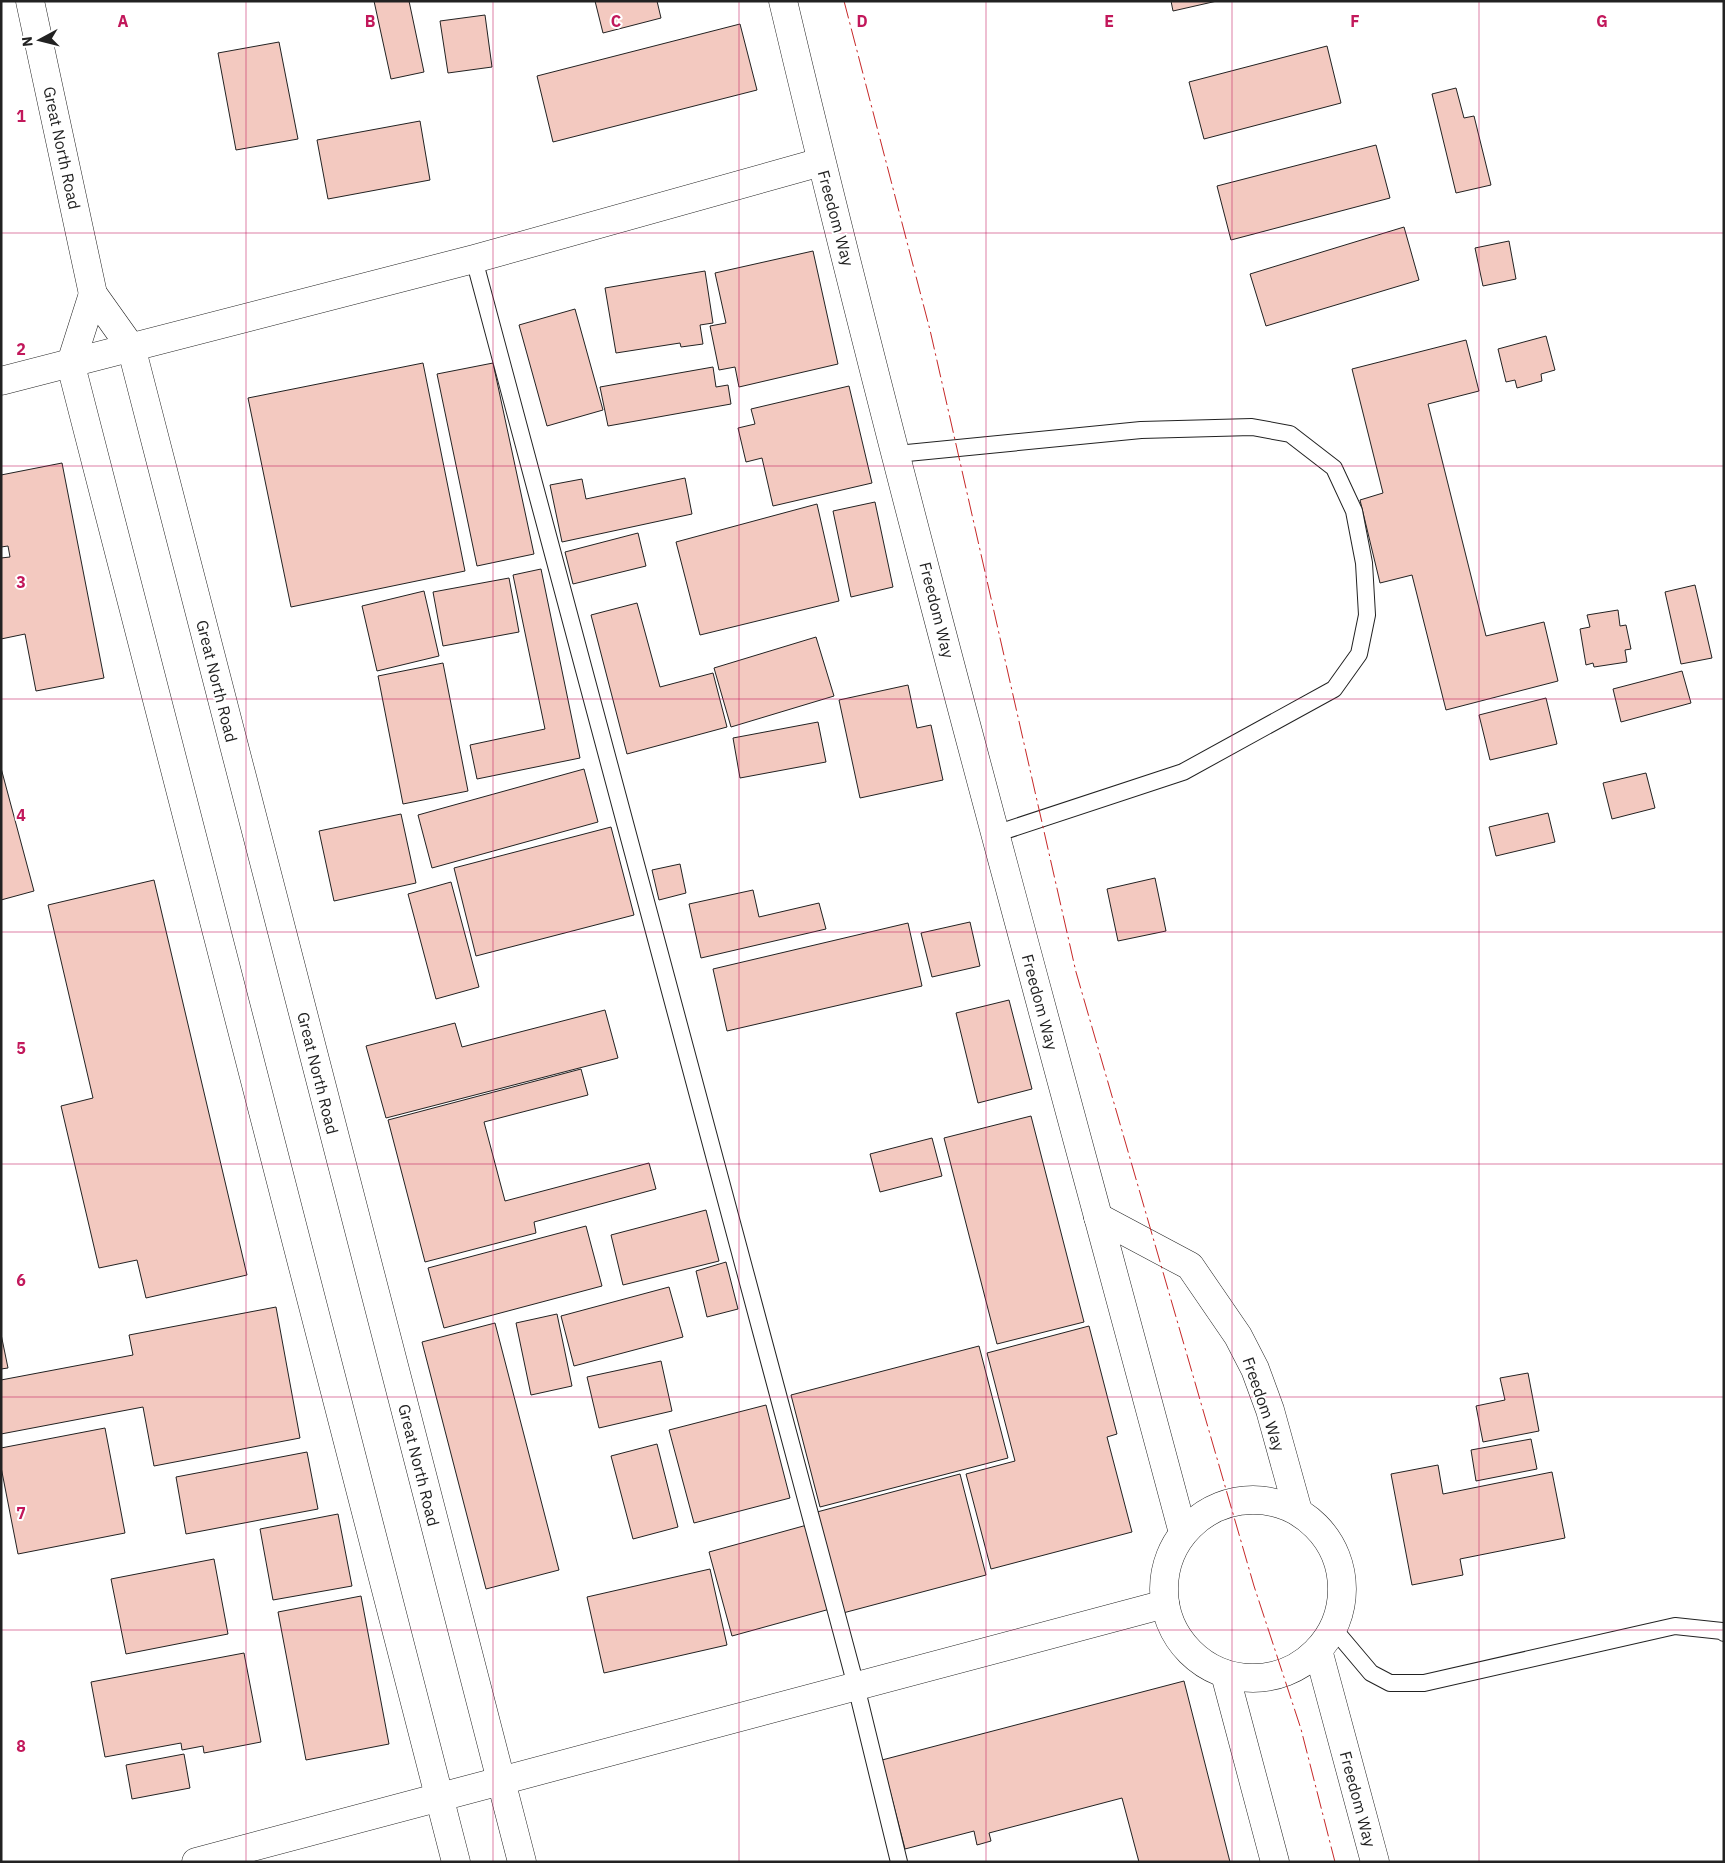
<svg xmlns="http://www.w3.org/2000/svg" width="1725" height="1863" font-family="'IBM Plex Sans',sans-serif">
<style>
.building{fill:#f3c9c0;stroke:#222}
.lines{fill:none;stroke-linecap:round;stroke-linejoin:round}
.lane-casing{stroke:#222;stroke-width:18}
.street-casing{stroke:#222;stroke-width:29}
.secondary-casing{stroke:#222;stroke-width:29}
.highway-casing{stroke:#222;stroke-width:29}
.lane{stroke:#fff;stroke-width:16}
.street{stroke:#fff;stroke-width:28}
.secondary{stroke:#fff;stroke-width:28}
.highway{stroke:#fff;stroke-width:28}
.power{stroke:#c62828;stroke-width:1;stroke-dasharray:18 4 2.5 4;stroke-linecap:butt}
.grid{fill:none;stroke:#c2185b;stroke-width:1;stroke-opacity:0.55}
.labels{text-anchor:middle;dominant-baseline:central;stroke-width:4;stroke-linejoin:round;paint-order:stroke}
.street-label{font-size:16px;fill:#222;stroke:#fff}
.grid-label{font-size:16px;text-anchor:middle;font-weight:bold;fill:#c2185b;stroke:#fff;stroke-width:4;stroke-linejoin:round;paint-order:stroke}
</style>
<rect width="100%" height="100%" fill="#fff"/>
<g class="building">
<path d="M374,1H409L424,72L391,79Z"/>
<path d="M595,1H657L661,18L603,33Z"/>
<path d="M1171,1H1217L1173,11Z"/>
<path d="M485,15L492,67L448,73L440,21Z"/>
<path d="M740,24L757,90L553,142L537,76Z"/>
<path d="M279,42L298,139L236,150L218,53Z"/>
<path d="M1327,46L1341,103L1204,139L1189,82Z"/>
<path d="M1456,88L1464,118L1474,116L1491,185L1456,193L1432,94Z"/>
<path d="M420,121L430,180L328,199L317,140Z"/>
<path d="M1376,145L1390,198L1231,240L1217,186Z"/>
<path d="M1404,227L1419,280L1266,326L1250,274Z"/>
<path d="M1509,241L1516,279L1483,286L1475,248Z"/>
<path d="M813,251L838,364L739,387L735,367L719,370L710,326L726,323L715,273Z"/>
<path d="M705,271L713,323L700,325L703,344L681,347L680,343L616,353L605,288Z"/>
<path d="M575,309L603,410L547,426L519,325Z"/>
<path d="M1546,336L1555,370L1541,374L1542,381L1517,388L1515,380L1506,382L1498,349Z"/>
<path d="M1466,340L1479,391L1428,404L1486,636L1544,622L1558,681L1446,710L1412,575L1380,583L1360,500L1383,493L1352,369Z"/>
<path d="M423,363L465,571L291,607L248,398Z"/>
<path d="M493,363L534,554L477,566L437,374Z"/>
<path d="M713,367L716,387L728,385L731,404L608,426L600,387Z"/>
<path d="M849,386L872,483L773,506L762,458L746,462L738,428L755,424L751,409Z"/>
<path d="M62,463L104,678L36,691L25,634L1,639V558L10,557L8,546L1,547V475Z"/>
<path d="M685,478L692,514L562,542L550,485L582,479L586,499Z"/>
<path d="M875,502L893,587L851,597L833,511Z"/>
<path d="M817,504L839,601L700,635L676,542Z"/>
<path d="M638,533L646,566L573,584L565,552Z"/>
<path d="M541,569L580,758L477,779L470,745L545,729L513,575Z"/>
<path d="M509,578L519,632L443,646L433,592Z"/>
<path d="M1695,585L1712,658L1681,664L1665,592Z"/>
<path d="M424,591L439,656L377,671L362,606Z"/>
<path d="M637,603L660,687L713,673L727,727L627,754L591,615Z"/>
<path d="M1618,610L1620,626L1626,625L1631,649L1625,650L1627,662L1594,667L1593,663L1586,665L1580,629L1590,627L1587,615Z"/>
<path d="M816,637L834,696L731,727L714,668Z"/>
<path d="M443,663L468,791L403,804L378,676Z"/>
<path d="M1682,671L1691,703L1621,722L1613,689Z"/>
<path d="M908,685L917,728L931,725L943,780L860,798L839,700Z"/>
<path d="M1546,698L1557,744L1490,760L1479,715Z"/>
<path d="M818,722L826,762L740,778L733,738Z"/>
<path d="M1,768L34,891L1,900Z"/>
<path d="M584,769L598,822L432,868L418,815Z"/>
<path d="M1646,773L1655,808L1612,819L1603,783Z"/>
<path d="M1548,813L1555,842L1496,856L1489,827Z"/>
<path d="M401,814L416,883L334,901L319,831Z"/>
<path d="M611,827L634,915L476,956L454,868Z"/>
<path d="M680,864L686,893L659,900L652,870Z"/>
<path d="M1155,878L1166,931L1118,941L1107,889Z"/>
<path d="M154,880L247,1275L146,1298L137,1260L99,1268L61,1106L93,1098L48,905Z"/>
<path d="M451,882L479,987L436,999L408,894Z"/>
<path d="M753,890L759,917L819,903L826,929L701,958L689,904Z"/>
<path d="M970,922L980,966L932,977L921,933Z"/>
<path d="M908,923L922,986L727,1031L713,969Z"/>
<path d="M1009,1000L1032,1089L978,1103L956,1013Z"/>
<path d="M605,1010L618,1058L386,1118L366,1046L455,1023L462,1047Z"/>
<path d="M581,1069L588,1095L484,1122L505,1201L649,1163L656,1189L534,1222L536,1233L425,1262L388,1120Z"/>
<path d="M1031,1116L1084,1322L997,1344L944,1138Z"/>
<path d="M932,1138L942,1176L880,1192L870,1154Z"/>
<path d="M706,1210L719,1261L623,1285L611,1235Z"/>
<path d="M586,1226L602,1286L444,1328L428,1268Z"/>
<path d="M726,1262L738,1309L707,1317L696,1271Z"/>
<path d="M669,1287L683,1337L574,1366L561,1316Z"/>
<path d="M276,1307L300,1438L154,1466L143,1407L1,1434V1380L133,1355L129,1335Z"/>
<path d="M557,1314L572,1386L531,1395L516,1323Z"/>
<path d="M495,1323L559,1570L486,1589L422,1342Z"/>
<path d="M1089,1326L1117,1434L1107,1437L1132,1532L991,1569L966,1474L1015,1461L987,1353Z"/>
<path d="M1,1334L8,1368L1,1369Z"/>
<path d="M979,1346L1008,1458L820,1507L791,1395Z"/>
<path d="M661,1361L672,1411L599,1428L587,1377Z"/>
<path d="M1528,1373L1539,1431L1483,1442L1476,1406L1505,1400L1500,1378Z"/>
<path d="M766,1405L790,1498L694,1523L669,1430Z"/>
<path d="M105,1428L125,1533L18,1554L1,1467V1448Z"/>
<path d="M1531,1439L1537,1469L1476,1481L1471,1450Z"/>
<path d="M657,1444L678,1527L633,1539L611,1456Z"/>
<path d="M307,1452L318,1509L186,1534L176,1477Z"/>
<path d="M1438,1465L1443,1494L1552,1472L1565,1538L1460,1559L1463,1575L1412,1585L1391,1474Z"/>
<path d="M960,1474L986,1575L843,1613L817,1512Z"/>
<path d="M338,1514L352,1586L273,1600L260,1529Z"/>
<path d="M807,1525L830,1609L732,1636L709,1552Z"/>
<path d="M214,1559L228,1634L126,1654L111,1579Z"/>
<path d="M710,1569L727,1645L604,1673L587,1597Z"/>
<path d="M361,1596L389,1744L306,1760L278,1612Z"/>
<path d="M244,1653L261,1742L204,1753L203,1746L182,1750L181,1743L105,1757L91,1682Z"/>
<path d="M1184,1681L1230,1862H1139L1122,1798L989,1833L991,1841L977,1845L974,1831L905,1849L882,1760Z"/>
<path d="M184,1754L190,1788L132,1799L126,1765Z"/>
</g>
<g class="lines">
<defs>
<g id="lane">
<path d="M474,259L856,1686L899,1862"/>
<path d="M897,454L1141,430L1252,427L1290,434L1334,468L1354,511L1364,563L1367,615L1359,654L1334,689L1183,772L995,834"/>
<path d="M1333,1628L1371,1673L1390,1683H1424L1675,1626L1722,1631L1724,1633"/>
</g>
<path id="street" d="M196,1862L1165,1604"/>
<g id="secondary">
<path d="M783,1C905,515 1047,1023 1183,1533"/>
<path d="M1,381L474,259L821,162"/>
<path d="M1098,1217L1190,1266L1238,1336L1255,1369L1270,1410L1298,1511"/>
<circle cx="1253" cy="1589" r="89"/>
<path d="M1318,1650L1375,1862"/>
<path d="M1225,1674L1275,1862"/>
</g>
<g id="highway">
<path d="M30,1L93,294L130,346L134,358L522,1862"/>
<path d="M93,294L71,363L74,377L456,1862"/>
</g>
</defs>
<use href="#lane" class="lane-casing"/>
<use href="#street" class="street-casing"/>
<use href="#secondary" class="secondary-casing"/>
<use href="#highway" class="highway-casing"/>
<use href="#lane" class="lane"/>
<use href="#street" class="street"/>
<use href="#secondary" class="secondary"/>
<use href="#highway" class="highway"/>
<path class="power" d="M844,1L930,330L1076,972L1254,1586L1301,1729L1335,1862"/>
</g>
<path class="grid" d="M246,1V1862M493,1V1862M739,1V1862M986,1V1862M1232,1V1862M1479,1V1862M1,233H1724M1,466H1724M1,699H1724M1,932H1724M1,1164H1724M1,1397H1724M1,1630H1724"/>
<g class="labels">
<g class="street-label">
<text transform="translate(62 148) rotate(78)">Great North Road</text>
<text transform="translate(836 218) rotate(75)">Freedom Way</text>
<text transform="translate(937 610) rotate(76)">Freedom Way</text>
<text transform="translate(217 681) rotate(76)">Great North Road</text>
<text transform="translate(1040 1002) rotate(75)">Freedom Way</text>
<text transform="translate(318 1073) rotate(76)">Great North Road</text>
<text transform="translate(1264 1404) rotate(71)">Freedom Way</text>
<text transform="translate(419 1465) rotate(76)">Great North Road</text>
<text transform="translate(1358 1799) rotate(75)">Freedom Way</text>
</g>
</g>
<g class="grid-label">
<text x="123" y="27">A</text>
<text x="370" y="27">B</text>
<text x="616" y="27">C</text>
<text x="862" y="27">D</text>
<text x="1109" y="27">E</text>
<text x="1355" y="27">F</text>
<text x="1602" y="27">G</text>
<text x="21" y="122">1</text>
<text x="21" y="355">2</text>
<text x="21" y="588">3</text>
<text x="21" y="821">4</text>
<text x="21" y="1054">5</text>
<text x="21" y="1286">6</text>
<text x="21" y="1519">7</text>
<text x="21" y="1752">8</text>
</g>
<rect width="1725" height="1863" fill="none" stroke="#222222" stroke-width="5"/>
<g transform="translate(40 40) rotate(263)" stroke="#ffffff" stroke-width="4" paint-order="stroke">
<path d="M0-4L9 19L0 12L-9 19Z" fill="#222222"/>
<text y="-8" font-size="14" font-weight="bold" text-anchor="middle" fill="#222222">N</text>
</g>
</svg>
